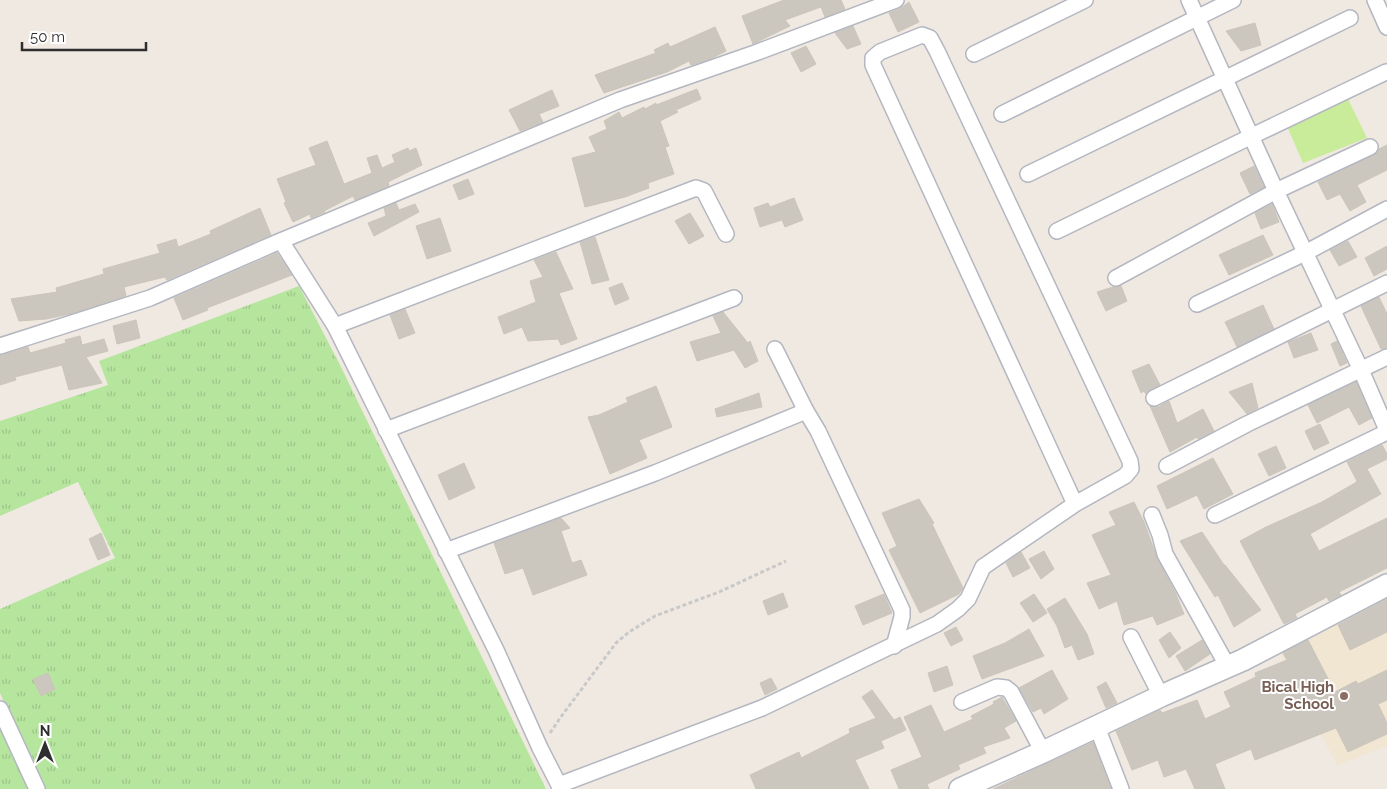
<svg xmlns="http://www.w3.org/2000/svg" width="1387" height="789" font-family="Raleway,sans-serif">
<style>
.education{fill:#f0e6d1}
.grass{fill:url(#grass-tufts)}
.pitch{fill:#c9ec9a}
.building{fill:#cbc7bf;stroke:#cbc5ba}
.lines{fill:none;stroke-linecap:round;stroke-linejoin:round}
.street-casing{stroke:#b4b7c1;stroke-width:18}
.secondary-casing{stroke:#b4b7c1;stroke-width:24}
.path{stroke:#c9c9c9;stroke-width:3;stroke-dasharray:4 2.5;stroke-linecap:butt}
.street{stroke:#fff;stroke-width:15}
.secondary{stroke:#fff;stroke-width:21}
.education-dot{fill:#8d6e63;stroke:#fff;stroke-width:2}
.labels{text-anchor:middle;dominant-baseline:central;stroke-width:4;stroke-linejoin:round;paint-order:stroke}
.education-label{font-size:15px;font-weight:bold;fill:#785e54;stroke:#fff;text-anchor:end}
</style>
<defs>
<pattern id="grass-tufts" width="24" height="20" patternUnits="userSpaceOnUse" patternTransform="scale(1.25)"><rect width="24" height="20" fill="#b6e59e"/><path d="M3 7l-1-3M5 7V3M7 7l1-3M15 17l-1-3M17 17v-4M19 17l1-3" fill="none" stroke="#9dc588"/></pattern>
</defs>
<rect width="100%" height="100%" fill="#efe9e1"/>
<path class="education" d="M1387,589V746L1337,765L1276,645Z"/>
<g class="grass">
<path d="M299,286L340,365L546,789H44L0,693V609L115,558L78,482L0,516V421L108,385L99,361Z"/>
<path d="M0,727L28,789H0Z"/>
</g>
<path class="pitch" d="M1348,99L1367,138L1303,163L1286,124Z"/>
<g class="building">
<path d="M784,0H841L845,9L825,17L821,7L785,20L790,26L753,44L742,16Z"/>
<path d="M909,2L919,22L898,32L889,13L900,9Z"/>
<path d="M1255,23L1261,45L1241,51L1226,31Z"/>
<path d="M853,26L861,44L847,49L835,33Z"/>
<path d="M715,27L726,51L708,60L691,65L689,61L667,72L604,93L595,75L656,53L654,50L668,43L670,47Z"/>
<path d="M806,46L816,64L801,72L791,53Z"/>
<path d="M697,89L701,99L676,110L678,112L660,121L669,146L665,147L674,174L648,183L649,188L625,197L585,207L572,158L596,152L589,137L607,129L604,121L619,112L622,118L644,107L645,109L656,103V105Z"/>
<path d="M552,90L559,106L539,114L543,122L520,131L509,110Z"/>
<path d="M327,141L344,184L372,173L367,158L377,155L382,168L395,162L392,155L408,148L409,151L416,148L422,165L388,182L389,186L355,200L353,196L324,211L325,212L311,218L310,214L293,222L284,203L286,202L277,179L316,165L309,148Z"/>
<path d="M1387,145V170L1357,185L1366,202L1350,211L1340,194L1327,200L1318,182L1374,155L1379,149Z"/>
<path d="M1254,166L1264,187L1250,194L1240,173Z"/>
<path d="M468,179L474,194L459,200L453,185Z"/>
<path d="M794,198L803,220L785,227L782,220L760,227L754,208L768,203L770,207Z"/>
<path d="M396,203L399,210L415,204L419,212L374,236L368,223L386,216L384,208Z"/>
<path d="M1272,204L1279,222L1261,229L1255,213Z"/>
<path d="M260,208L271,235L167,280L165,277L124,287L126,296L74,313L46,319L19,321L11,299L57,292L56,288L104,274L103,269L160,253L157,245L176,239L178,247L211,234L210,231Z"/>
<path d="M690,213L704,236L689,244L675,221Z"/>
<path d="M440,218L451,251L427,259L416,226Z"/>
<path d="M1263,235L1273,255L1229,275L1219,255Z"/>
<path d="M595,237L609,280L592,284L580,242Z"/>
<path d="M1348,241L1357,257L1339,266L1330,250Z"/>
<path d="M1387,246V269L1374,276L1365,258Z"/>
<path d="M556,252L573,289L559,293L577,339L561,345L558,339L528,341L522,327L504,334L498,317L536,302L530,281L543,277L534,260Z"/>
<path d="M277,253L292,275L207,308L208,310L183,320L174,298Z"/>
<path d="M622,283L629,299L615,305L609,288Z"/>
<path d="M1121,286L1127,301L1106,311L1097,292L1113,287Z"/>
<path d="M1379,297L1387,314V348L1381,349L1361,306Z"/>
<path d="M1263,305L1274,329L1237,347L1225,322Z"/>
<path d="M405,309L415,333L399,339L390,315Z"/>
<path d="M723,312L748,343L750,341L758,361L745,368L734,350L697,361L690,342L721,333L713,316Z"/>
<path d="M136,320L140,338L117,344L113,326Z"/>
<path d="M1311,333L1318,350L1294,358L1288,342Z"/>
<path d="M80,336L82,345L104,339L108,351L86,357L102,383L69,390L62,365L15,377L16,380L0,385V355L28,347L30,353L66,343L65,340Z"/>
<path d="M1337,341L1347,363L1340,366L1331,344Z"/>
<path d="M1149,364L1160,385L1150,390L1146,394L1144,391L1141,393L1132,371Z"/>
<path d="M1356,382L1372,418L1359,425L1349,407L1317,423L1308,405Z"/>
<path d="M1252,383L1258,408L1247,414L1229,392Z"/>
<path d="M656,386L672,427L639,440L647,458L610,474L588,417L599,415L628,402L626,398Z"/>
<path d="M759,393L762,407L717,417L715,409Z"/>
<path d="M1169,401L1177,423L1203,409L1214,431L1198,439L1197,437L1170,452L1150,406L1158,407Z"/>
<path d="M1320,424L1329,443L1314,450L1305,431Z"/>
<path d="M1382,445L1387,454V459L1367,469L1381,494L1310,534L1319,551L1387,518V568L1339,592L1341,595L1329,601L1327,597L1295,614L1297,618L1284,624L1240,541L1266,527L1322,502L1355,483L1357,481L1347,462Z"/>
<path d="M1276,446L1286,468L1269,476L1258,454Z"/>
<path d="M1213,458L1233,494L1204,509L1197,495L1167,509L1157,486Z"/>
<path d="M464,463L475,488L449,500L438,475Z"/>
<path d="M919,499L934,523L932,524L963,588L959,594L920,613L889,550L897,546L882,513Z"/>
<path d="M1134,502L1144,522L1157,558L1176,594L1184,614L1157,625L1153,616L1124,625L1117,601L1099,609L1087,583L1111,575L1092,535L1116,525L1109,512Z"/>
<path d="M561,518L570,528L561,531L572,563L581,560L587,575L533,595L523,568L505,574L494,543Z"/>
<path d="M1202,532L1224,565H1225L1261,610L1234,627L1218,595L1215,597L1180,541Z"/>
<path d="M101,533L110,555L98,560L89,539Z"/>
<path d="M1044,551L1054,569L1041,579L1029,559Z"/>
<path d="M1021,552L1030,568L1013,577L1006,563Z"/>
<path d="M783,593L788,607L768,615L763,601Z"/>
<path d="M884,594L892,613L863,625L855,606Z"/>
<path d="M1034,594L1047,613L1033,622L1020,603Z"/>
<path d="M1065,598L1087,634L1094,654L1078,660L1072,645L1065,648L1057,626L1047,609Z"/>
<path d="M1387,599V632L1350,650L1338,625Z"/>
<path d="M956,627L963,640L951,646L944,633Z"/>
<path d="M1029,629L1044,656L982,679L973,656L1005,643Z"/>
<path d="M1170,632L1181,648L1169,658L1159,640Z"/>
<path d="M1202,640L1210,654L1185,671L1176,656Z"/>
<path d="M1308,640L1335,692L1356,681L1358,684L1387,670V700L1378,704L1387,723V734L1348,752L1336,728L1255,760L1251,749L1215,764L1225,789H1195L1186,769L1164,777L1158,760L1132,770L1116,731L1160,710L1162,713L1197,700L1205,719L1231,707L1224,692L1256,677L1255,673L1287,660L1283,653Z"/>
<path d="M947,666L953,685L934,692L928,673Z"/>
<path d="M1052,670L1068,699L1044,714L1041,708L1033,712L1019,688Z"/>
<path d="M48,673L55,689L41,696L33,679Z"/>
<path d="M771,678L777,689L765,695L760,683Z"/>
<path d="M1106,682L1117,703L1106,708L1097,687Z"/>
<path d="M872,690L894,720L900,717L906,730L881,741L884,748L855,760L869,789H756L750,775L799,752L801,758L850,733L849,729L876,718L862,697Z"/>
<path d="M1002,697L1016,721L1004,728L1010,738L983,747L986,753L958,765L960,769L927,784L929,789H899L891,770L922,757L904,717L931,705L944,732L973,719L971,716L994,704L993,702Z"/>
<path d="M1093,742L1111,789H993L1027,773Z"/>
</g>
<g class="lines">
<defs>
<g id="street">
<path d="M1189,0L1276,191L1361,370L1387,430"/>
<path d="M1375,0L1387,27"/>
<path d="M974,54L1085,0"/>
<path d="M1002,114L1233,0"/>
<path d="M1028,174L1350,18"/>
<path d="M1057,231L1252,136L1386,72"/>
<path d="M281,241L335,326L496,650L540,748L561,789"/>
<path d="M1116,278L1276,191L1370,147"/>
<path d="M1197,304L1305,253L1387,209"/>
<path d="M335,326L696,188L704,191L726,234"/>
<path d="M0,346L150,298L278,242L620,100L755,53L896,0"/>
<path d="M775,349L806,411"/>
<path d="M1154,398L1387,283"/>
<path d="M386,430L734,298"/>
<path d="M1167,466L1247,424L1387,357"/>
<path d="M1152,515L1160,535L1165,554L1228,667"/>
<path d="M1215,515L1387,432"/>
<path d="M446,551L655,473L806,411L818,431L902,610V617L894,646"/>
<path d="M1131,637L1161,696"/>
<path d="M962,702L997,687L1006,688L1011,692L1043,752"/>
<path d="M0,709L37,789"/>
<path d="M1097,727L1121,789"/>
<path d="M559,785L762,708L937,624L958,609L968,599L983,567L1075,504L1125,476L1131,469L1130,461L937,51L930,38L922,35L880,52L873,58V65L1075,504"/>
</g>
<path id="secondary" d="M960,789L1043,752L1161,696L1243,660L1387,585"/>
</defs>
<use href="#street" class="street-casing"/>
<use href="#secondary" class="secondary-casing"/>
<path class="path" d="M550,733L563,714L616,643L629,632L655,616L719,592L786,561"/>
<use href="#street" class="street"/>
<use href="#secondary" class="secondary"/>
</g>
<circle class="education-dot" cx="1344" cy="696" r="5"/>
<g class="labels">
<g class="education-label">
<text x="1334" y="687">Bical High<tspan x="1334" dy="17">School</tspan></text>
</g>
</g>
<g transform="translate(45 744)" stroke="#ffffff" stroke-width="4" paint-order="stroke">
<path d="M0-4L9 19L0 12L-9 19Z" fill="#2e2e2e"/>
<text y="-8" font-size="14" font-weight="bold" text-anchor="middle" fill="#2e2e2e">N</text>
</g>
<path d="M22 42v8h124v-8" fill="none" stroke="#2e2e2e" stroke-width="2.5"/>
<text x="30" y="42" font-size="15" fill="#2e2e2e" stroke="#ffffff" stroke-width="4" paint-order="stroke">50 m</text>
</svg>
